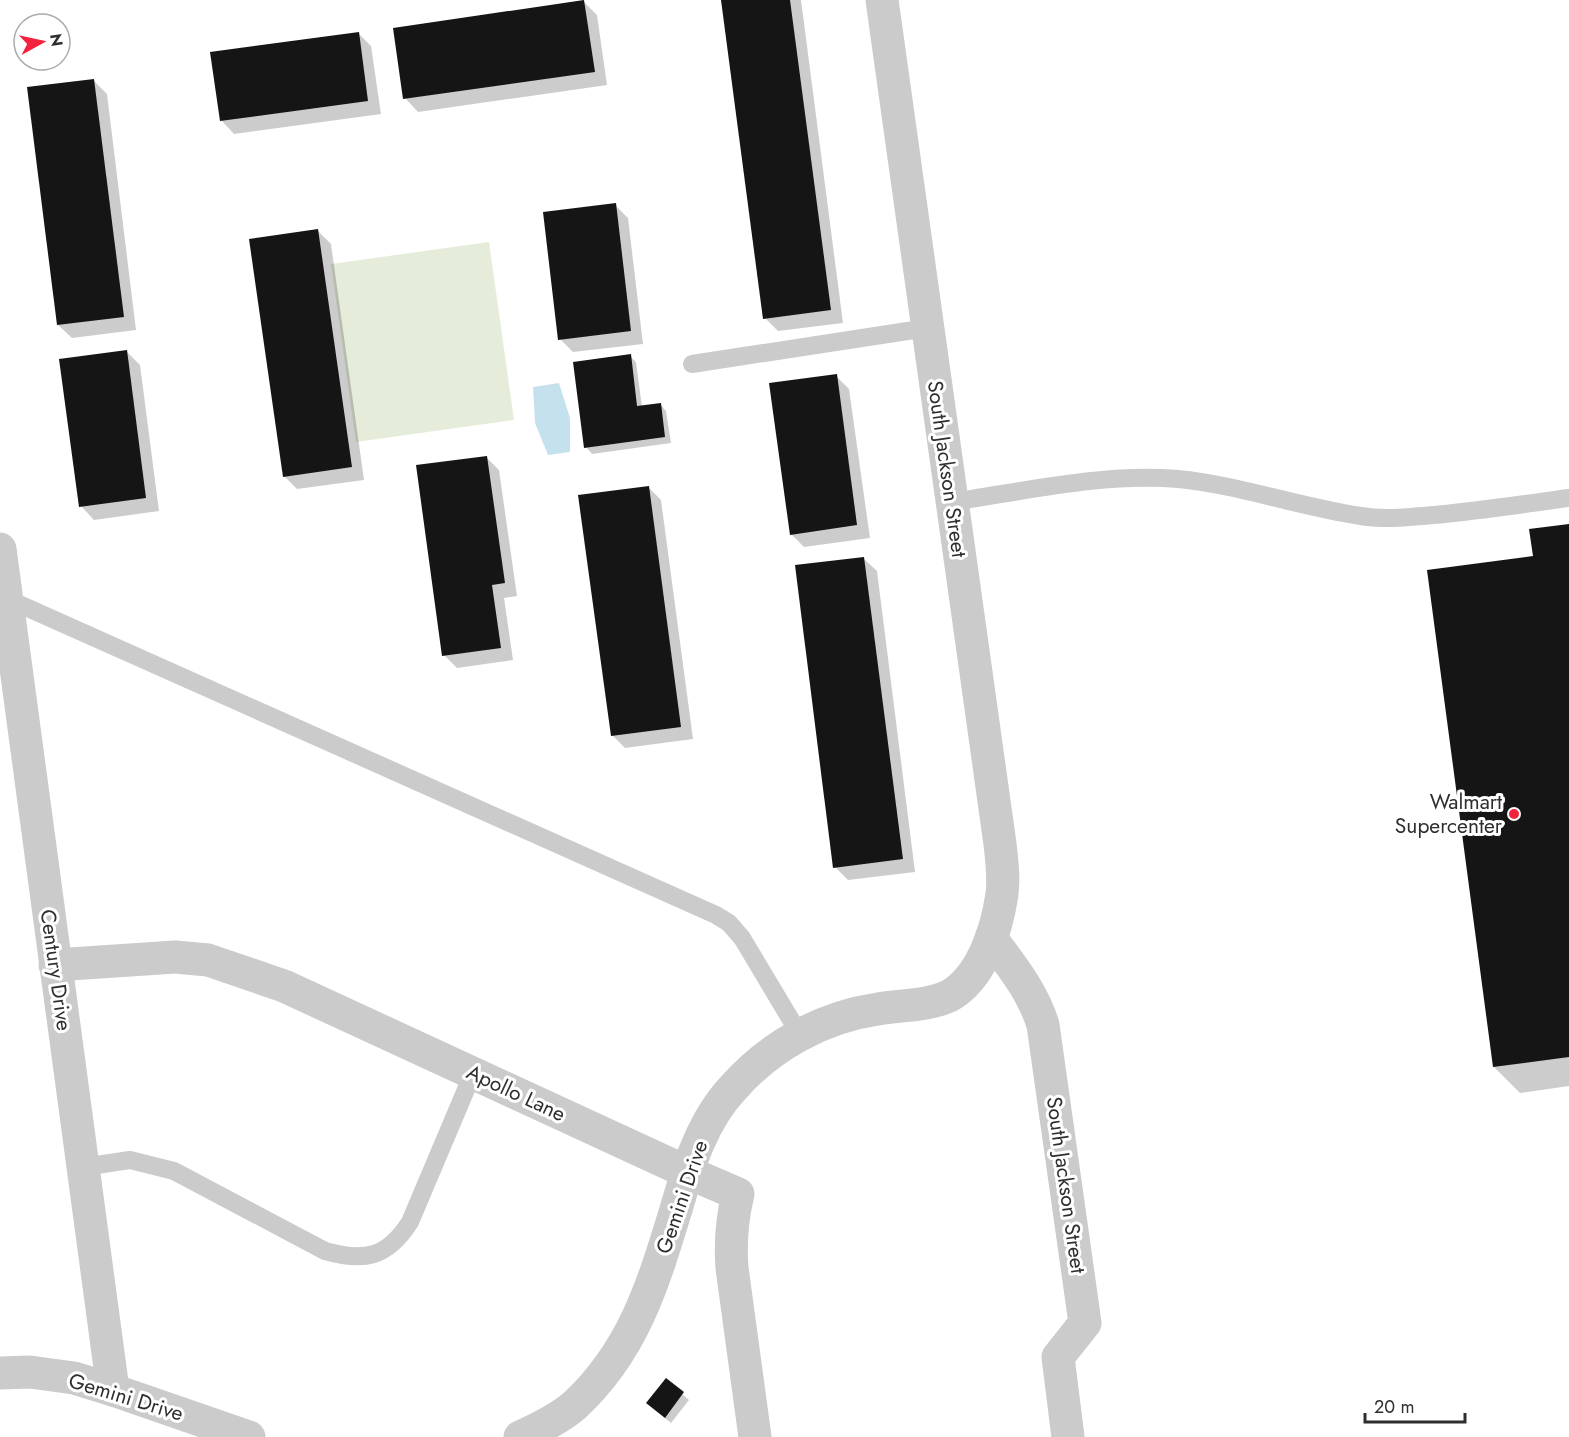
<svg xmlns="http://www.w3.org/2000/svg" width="1569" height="1437" font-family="Jost,sans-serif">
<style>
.green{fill:#e5edda}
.water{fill:#c5e1ee}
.shadow{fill:#0003}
.building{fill:#151515}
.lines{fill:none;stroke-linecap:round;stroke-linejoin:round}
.lane{stroke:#cbcbcb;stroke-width:18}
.street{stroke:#cbcbcb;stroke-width:33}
.poi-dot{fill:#f4213d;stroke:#fff;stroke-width:2}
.labels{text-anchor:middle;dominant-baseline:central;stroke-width:6;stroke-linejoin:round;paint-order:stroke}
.street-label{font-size:21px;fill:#2e2e2e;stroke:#fff}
.poi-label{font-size:21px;fill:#2e2e2e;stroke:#fff;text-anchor:end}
</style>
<rect width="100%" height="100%" fill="#fff"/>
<path class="green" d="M489,242L514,420L356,442L331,264Z"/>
<path class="water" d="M559,383L570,418V452L548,455L535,423L533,387Z"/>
<g class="shadow">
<path d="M722,0H801L843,323L778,331L765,318Z"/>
<path d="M584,2L597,15L607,85L418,112L405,98Z"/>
<path d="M358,33L371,46L381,114L234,134L221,120Z"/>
<path d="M94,81L107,94L136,330L72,338L58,325Z"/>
<path d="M615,205L628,218L643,344L573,352L560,339Z"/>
<path d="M318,231L331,244L364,480L297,489L284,476Z"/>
<path d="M127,352L140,365L159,511L94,520L81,506Z"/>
<path d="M630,356L636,362L642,407L660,404L666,411L671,443L592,454L586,447Z"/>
<path d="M836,376L849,389L870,538L804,547L791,534Z"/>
<path d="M486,457L499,470L517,596L504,598L513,660L457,668L444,655Z"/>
<path d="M648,487L661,500L693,739L625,748L612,735Z"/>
<path d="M1569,525V1086L1520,1093L1494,1067L1535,558Z"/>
<path d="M863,558L877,571L915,872L848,880L835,867Z"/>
<path d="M666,1380L689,1400L671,1423L654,1409Z"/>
</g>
<g class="building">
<path d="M584,0L595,72L403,99L393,28Z"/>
<path d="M721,0H790L831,310L763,319Z"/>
<path d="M359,32L368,101L220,121L210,52Z"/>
<path d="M94,79L124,317L57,325L27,87Z"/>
<path d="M616,203L631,331L558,340L543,212Z"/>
<path d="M318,229L352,467L283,477L249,239Z"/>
<path d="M127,350L146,498L79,507L59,359Z"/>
<path d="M631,354L637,406L661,403L665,437L584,448L573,362Z"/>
<path d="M837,374L857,525L790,535L769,383Z"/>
<path d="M487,456L505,583L492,585L501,648L442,656L416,465Z"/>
<path d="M649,486L681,727L611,736L578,495Z"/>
<path d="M1569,524V1057L1493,1067L1427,570L1533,556L1529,529Z"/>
<path d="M864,557L903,859L833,868L795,565Z"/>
<path d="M666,1378L684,1392L665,1418L646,1403Z"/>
</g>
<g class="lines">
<g class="lane">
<path d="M692,364L927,328"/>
<path d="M952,502C1026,491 1103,473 1178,479C1240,485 1299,507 1361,516C1385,520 1410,517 1434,515C1479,511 1524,504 1569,498"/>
<path d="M1,596L716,915L729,923L742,938L800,1035"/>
<path d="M83,1167L130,1160L174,1171L325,1251C364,1262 387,1258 410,1222L473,1073"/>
</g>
<g class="street">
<path d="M0,549L113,1390"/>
<path d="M991,938C1011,965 1033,992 1043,1025L1085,1323L1058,1357L1068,1437"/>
<path d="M55,965L175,957L208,960L284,986L687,1172L738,1194C732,1219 730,1242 732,1268L755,1437"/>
<path d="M0,1373L30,1372L74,1378L113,1390L249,1437"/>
<path d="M520,1437C538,1429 560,1418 575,1405C635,1349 654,1281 677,1206C689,1164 703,1120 733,1088C770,1046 822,1017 878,1009C900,1005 928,1006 949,996C982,978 997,929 1002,894C1004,878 1002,861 1000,844L882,0"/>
</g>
</g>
<circle class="poi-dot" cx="1514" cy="814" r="6"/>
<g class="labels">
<g class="street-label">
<text transform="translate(947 469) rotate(82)">South Jackson Street</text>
<text transform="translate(56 970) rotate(82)">Century Drive</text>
<text transform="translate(516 1093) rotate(25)">Apollo Lane</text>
<text transform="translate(1066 1185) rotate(82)">South Jackson Street</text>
<text transform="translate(682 1197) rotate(-71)">Gemini Drive</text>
<text transform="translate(126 1397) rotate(17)">Gemini Drive</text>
</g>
<g class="poi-label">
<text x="1502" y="802">Walmart<tspan x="1502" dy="24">Supercenter</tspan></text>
</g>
</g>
<g transform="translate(42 42) rotate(82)"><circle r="28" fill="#ffffff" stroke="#ababab" stroke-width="1.5"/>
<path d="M0-4.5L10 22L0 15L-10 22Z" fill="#f4213d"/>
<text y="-9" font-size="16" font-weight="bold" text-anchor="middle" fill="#2e2e2e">N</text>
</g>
<path d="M1365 1413v9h100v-9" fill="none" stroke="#2e2e2e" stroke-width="3"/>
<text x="1374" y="1413" font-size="18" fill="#2e2e2e" stroke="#ffffff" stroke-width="4.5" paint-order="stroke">20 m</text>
</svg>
